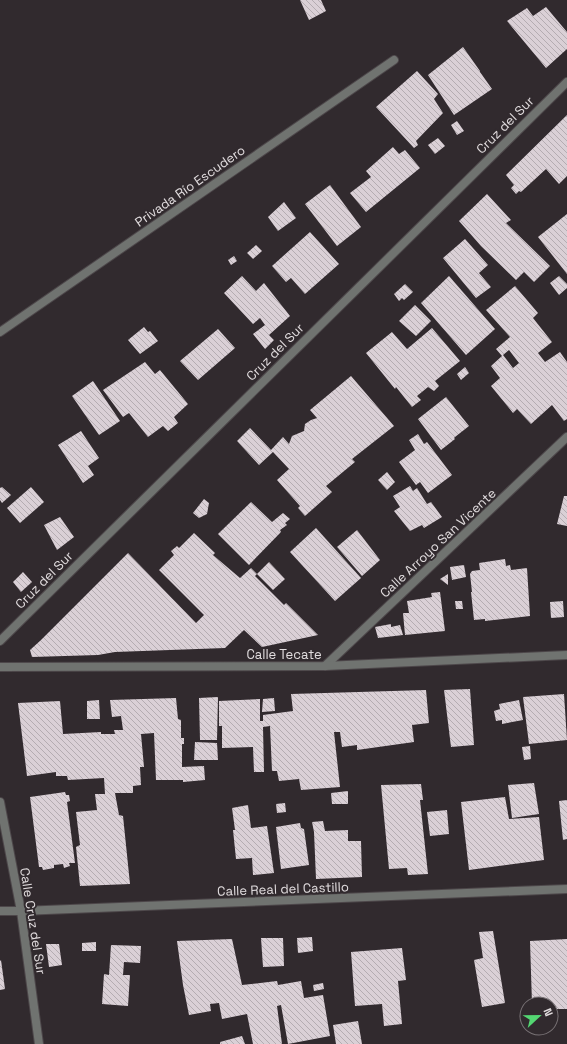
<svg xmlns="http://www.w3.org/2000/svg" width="567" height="1044" font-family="'Space Grotesk',sans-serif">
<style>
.building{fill:url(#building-back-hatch);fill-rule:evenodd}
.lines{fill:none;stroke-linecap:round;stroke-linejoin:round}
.minor-casing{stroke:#4d474a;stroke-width:10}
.tertiary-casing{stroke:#4d474a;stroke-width:10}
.minor{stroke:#707370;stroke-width:8}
.tertiary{stroke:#707370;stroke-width:8}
.labels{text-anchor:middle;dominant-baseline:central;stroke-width:4;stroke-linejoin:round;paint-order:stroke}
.street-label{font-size:13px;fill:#e2dddf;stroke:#312a2e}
</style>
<defs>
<pattern id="building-back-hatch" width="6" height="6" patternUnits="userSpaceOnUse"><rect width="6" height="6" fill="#dad0d6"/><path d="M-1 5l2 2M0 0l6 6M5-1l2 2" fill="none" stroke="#b4acb1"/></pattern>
</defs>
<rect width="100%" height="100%" fill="#312a2e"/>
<g class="building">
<path d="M300,0H321L326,11L309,20Z"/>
<path d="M546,7L567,32V49L546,68L507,21L527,8L533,16Z"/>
<path d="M463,47L480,71V72L492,89L454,115L428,75Z"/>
<path d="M417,71L438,94L434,99L443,113L416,141L418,145L414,148L376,107Z"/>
<path d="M567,115V176L559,184L546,169L521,192L519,191L516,194L511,188L514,185L506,175Z"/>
<path d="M457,121L464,131L457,135L451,125Z"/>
<path d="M438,138L445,146L435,154L428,145Z"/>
<path d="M393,147L399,154L405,150L420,168L366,212L350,193L371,177L366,171Z"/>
<path d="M330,185L361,227L337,246L305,204Z"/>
<path d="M487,194L511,220L506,223L550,266L534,282L524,272L516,280L481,246L459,221Z"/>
<path d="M284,202L296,218L278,231L268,217Z"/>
<path d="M567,214V274L538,237Z"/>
<path d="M310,232L339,264L305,294L291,278L286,282L272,266Z"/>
<path d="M465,239L488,265L479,273L491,287L476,298L443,258Z"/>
<path d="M256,245L262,251L253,259L247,253Z"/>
<path d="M234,256L237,261L231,265L228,260Z"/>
<path d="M242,276L256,291L264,283L290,316L269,335L274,340L265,349L253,334L265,325L260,318L253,324L224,293Z"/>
<path d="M449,276L495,329L466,355L421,303Z"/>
<path d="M559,276L567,284V288L559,295L550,283Z"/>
<path d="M405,284L413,292L404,300L402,298L399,301L394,294Z"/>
<path d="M515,286L538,313L533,318L552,342L538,353L545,362L560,352L567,362V419L564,421L552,405L531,424L517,409L513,413L491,386L500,378L491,366L502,356L496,349L510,337L486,310ZM509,350L519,363L513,368L503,355Z"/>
<path d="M415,305L431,321L416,336L399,321Z"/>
<path d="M144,327L148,332L150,331L158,341L140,354L128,340Z"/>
<path d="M432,328L460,361L435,381L439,386L434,391L428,387L417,396L421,400L412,407L396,387L395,389L366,353L392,332L407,349Z"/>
<path d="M218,329L235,348L198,380L180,361Z"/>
<path d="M145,362L155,374L160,370L188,404L174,417L178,423L168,431L163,426L148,437L129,413L123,417L103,390Z"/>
<path d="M465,367L469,373L461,380L457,374Z"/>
<path d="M351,376L394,426L352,459L355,462L326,486L332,492L305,516L298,508L300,506L277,480L289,469L273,452L259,465L237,441L250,428L271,450L283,437L289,444L292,436L304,431L305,424L311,420L317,418L310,410Z"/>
<path d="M93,381L120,421L99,435L72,396Z"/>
<path d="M446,397L469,426L455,437L454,438L455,439L441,450L418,419Z"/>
<path d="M81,431L99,458L88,466L94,475L83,483L58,445Z"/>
<path d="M418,434L424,444L427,442L452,475L428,493L420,482L416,485L399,462L415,450L409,440Z"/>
<path d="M387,472L395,482L387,490L378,480Z"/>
<path d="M410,486L413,491L417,488L427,504L431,502L442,517L424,528L422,525L410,531L394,511L400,507L393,496Z"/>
<path d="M2,487L11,495L2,503L0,500V488Z"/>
<path d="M31,487L44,502L20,523L7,508Z"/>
<path d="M564,496H567V526L557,524Z"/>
<path d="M204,499L209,503L207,514L199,518L193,513Z"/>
<path d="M251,502L272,522L283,513L290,519L285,523L287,525L280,530L281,532L249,565L218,534Z"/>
<path d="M60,517L74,537L57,550L44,525Z"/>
<path d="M316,528L361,578L335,601L290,552Z"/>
<path d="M357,530L380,560L362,576L337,547Z"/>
<path d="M194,533L215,553L213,555L240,578L251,568L257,574L255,576L284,605L286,603L318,635L262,647L244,630L225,648L115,652L98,655L32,657L30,650L41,640L128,553L196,623L204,615L159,570L174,555L171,551L177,546L179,548Z"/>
<path d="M505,559L506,566L510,565L511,570L527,568L530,616L485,621V619L474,620L471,592H472L470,574L472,571L480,570L479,563Z"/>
<path d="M269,562L285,579L273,590L257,574Z"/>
<path d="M464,565L466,577L452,580L450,567Z"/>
<path d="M23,572L32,582L21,592L13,582Z"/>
<path d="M448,574V585L440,579Z"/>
<path d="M440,592L445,631L405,635L403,613H409L407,601L432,597L431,593Z"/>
<path d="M455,601H462L463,609H456Z"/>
<path d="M563,601L564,617L551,618L550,602Z"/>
<path d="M391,624V627L400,625L403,635L378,638L375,627Z"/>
<path d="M470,689L474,745L451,747L444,690Z"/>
<path d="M426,690L429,723L412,725L414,742L357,750V745L342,747L340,732H334L340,787L301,790L299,779L279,781L277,771H272L270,726L263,727L264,772H254L253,747L222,748V726H219V701L260,699V721H263V715L293,711L291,694Z"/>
<path d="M564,694L567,740L529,744L523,697Z"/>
<path d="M218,697L217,740H200L199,698Z"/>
<path d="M176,698L178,719L181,720V738H184V744H182V767L204,766L205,780L183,782V780H156L154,733L141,734L144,767H140L141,785L133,786V793H115L119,815L123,816L130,884L80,886L76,847L80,845L76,812L97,810L95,794H105L104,778L68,780L67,776H56V772L27,776L18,703L60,701L63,734L101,732V734H115L114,730H123L121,716L112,717L110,700Z"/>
<path d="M274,698L275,711L262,712L263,699Z"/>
<path d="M99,700L100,719H87V701Z"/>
<path d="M519,700L523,720L502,724V720L496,721L494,711L500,709L499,704Z"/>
<path d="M195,742L217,743L218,760H194Z"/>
<path d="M530,746L531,759L524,760L522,747Z"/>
<path d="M534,783L539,814L512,818L508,785Z"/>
<path d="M421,784L423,800H420L428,874L408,875L407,868L389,869L381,785Z"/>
<path d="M348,791V804H332L331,793Z"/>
<path d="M65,792L66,795H69L70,801L67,802L75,863H69L70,866L64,868L63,864L54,865V868L43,870L42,867H39L30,797Z"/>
<path d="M505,797L509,819L539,817L544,860L469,870L461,802Z"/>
<path d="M567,800V839L563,840L559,801Z"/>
<path d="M285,803L286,812L277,813L276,804Z"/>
<path d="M248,805L251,828L267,826L274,873L253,875L252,858L236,859L233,830H235L232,808Z"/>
<path d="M447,810L449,834L430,836L427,812Z"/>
<path d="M323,821L325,831L348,830V841H361L362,877L316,879L314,832L312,822Z"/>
<path d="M300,823L301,828L304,829L309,865L281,869L276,827Z"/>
<path d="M493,931L505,1003L482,1007L474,960L483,958L479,932Z"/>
<path d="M312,937L313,951L298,953L297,938Z"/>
<path d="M261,938H283L284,966L263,967Z"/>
<path d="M232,939L242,985L277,981L278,985L301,981L304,998L323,995L330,1036L288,1044L281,1005L277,1006L282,1044H253L247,1014L222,1019L219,1003L210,1004L211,1011L189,1015L183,985L177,941Z"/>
<path d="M567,939V1009H551V1004H532L530,941Z"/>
<path d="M96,942V951H82V943Z"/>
<path d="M46,944H59L62,965L49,967Z"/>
<path d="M111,945L141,946L140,963L124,962L123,975H130L128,1006L102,1004L104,974L109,975Z"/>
<path d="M402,948L406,980L398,981L402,1024L384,1026L382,1004L355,1006L351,952Z"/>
<path d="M1,960L5,989L0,990V961Z"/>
<path d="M323,983L324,989L314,991L313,985Z"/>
<path d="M358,1021L362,1044H336L333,1025Z"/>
<path d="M242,1036L245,1044H220V1042Z"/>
</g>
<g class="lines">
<defs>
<g id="minor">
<path d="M0,332L394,60"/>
<path d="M0,641L567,82"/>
<path d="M325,666L567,437"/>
<path d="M0,667L325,666L567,655"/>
<path d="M0,802L21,911"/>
</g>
<g id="tertiary">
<path d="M0,911H21L567,889"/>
<path d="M21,911L39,1044"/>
</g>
</defs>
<use href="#minor" class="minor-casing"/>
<use href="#tertiary" class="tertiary-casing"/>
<use href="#minor" class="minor"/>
<use href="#tertiary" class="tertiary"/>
</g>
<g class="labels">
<g class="street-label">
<text transform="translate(505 125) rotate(-45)">Cruz del Sur</text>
<text transform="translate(190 186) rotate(-35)">Privada Río Escudero</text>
<text transform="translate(275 352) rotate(-45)">Cruz del Sur</text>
<text transform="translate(438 543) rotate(-43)">Calle Arroyo San Vicente</text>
<text transform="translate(44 580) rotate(-45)">Cruz del Sur</text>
<text x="284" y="654">Calle Tecate</text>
<text transform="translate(283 889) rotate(-2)">Calle Real del Castillo</text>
<text transform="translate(33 921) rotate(81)">Calle Cruz del Sur</text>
</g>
</g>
<g transform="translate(539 1016) rotate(68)"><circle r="19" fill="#312a2e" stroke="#787275"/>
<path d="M0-3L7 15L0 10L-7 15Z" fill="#54d672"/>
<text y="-6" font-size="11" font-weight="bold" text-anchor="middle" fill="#e2dddf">N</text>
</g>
</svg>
